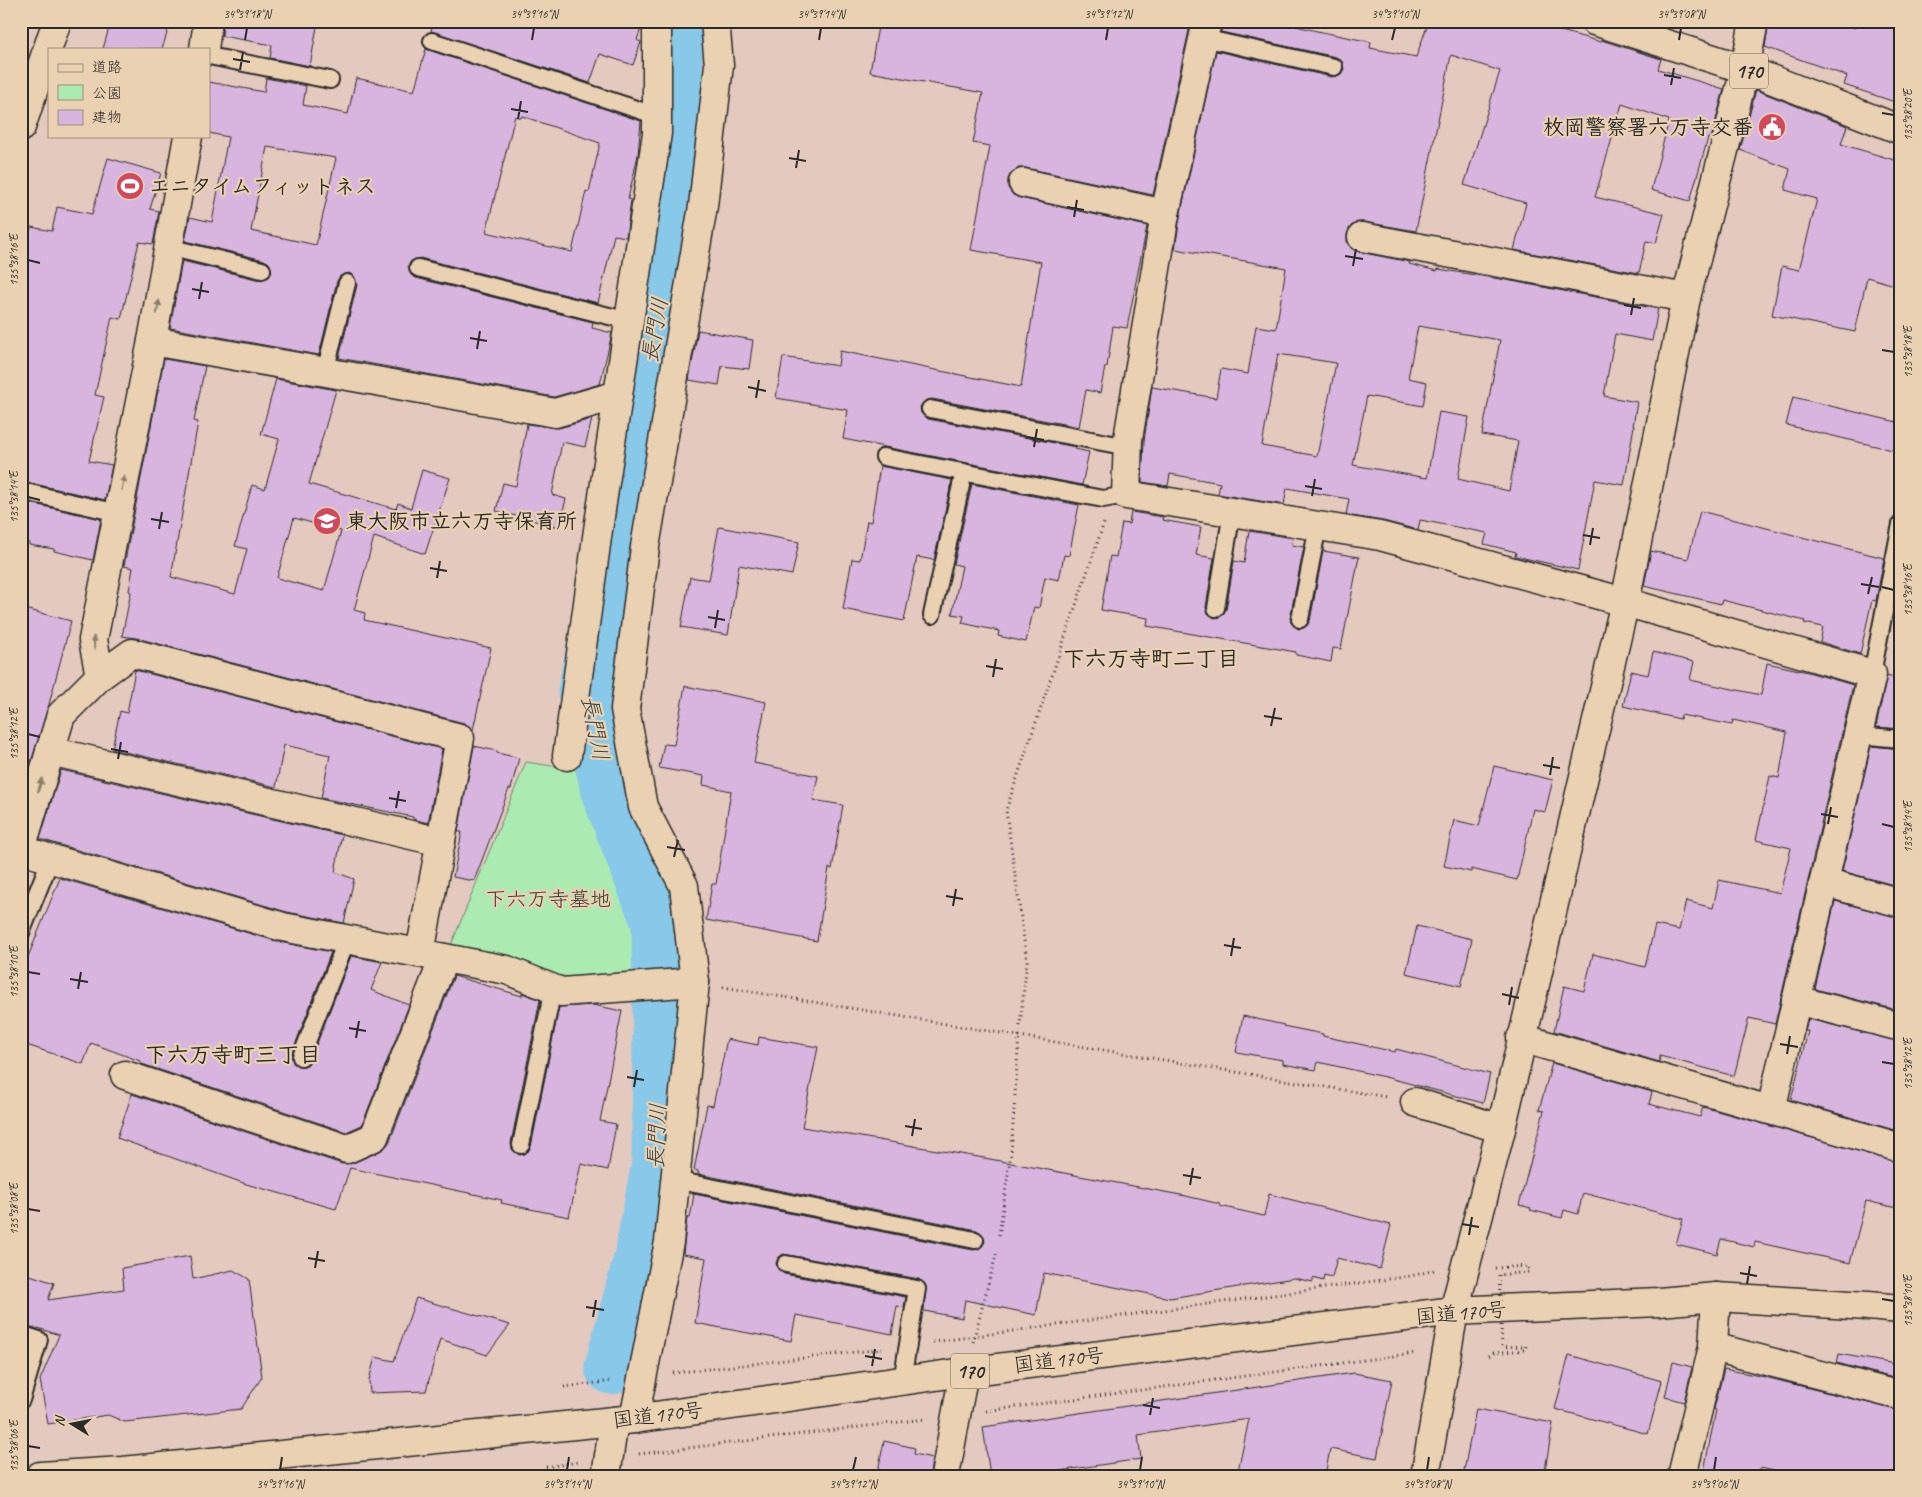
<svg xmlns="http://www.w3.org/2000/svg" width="1922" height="1497" font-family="Caveat,'Klee One',sans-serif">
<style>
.green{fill:#abebb2;stroke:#6b8b6e}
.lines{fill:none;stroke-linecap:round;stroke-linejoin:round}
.river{stroke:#88c8e9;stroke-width:55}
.building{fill:#d8b5df;stroke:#2b2b2b;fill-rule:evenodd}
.service-casing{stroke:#2b2b2b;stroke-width:20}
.minor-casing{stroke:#2b2b2b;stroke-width:31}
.primary-casing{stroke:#2b2b2b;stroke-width:31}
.trunk-casing{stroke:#2b2b2b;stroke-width:31}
.path{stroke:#2b2b2b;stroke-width:3;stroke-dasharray:1 4;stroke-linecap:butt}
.service{stroke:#e9d1b1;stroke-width:16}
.minor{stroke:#e9d1b1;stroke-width:28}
.primary{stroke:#e9d1b1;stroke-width:28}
.trunk{stroke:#e9d1b1;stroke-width:28}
.path-bridge{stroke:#2b2b2b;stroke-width:3;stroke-dasharray:1 4;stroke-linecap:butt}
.oneway{fill:#8a7e6e}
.ticks{fill:none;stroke:#2b2b2b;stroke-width:2}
.labels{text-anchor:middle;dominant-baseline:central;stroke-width:4.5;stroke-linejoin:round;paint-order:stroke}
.shield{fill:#e9d1b1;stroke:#645d53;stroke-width:1}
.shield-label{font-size:20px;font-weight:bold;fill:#2b2b2b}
.poi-label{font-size:21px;font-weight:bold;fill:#2b2b2b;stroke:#e9d1b1;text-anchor:start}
.park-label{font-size:21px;fill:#383e38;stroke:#e9d1b1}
.street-label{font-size:21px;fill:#2b2b2b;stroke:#e9d1b1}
.water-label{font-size:22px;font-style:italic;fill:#394348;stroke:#e9d1b1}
.neighbourhood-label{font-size:22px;font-weight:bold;fill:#2b2b2b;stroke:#e9d1b1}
.neatline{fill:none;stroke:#2b2b2b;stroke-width:2}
.ticks-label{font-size:12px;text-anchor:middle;fill:#2b2b2b}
</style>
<rect width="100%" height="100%" fill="#e4c9bf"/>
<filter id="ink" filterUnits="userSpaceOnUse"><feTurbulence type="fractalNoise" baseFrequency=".02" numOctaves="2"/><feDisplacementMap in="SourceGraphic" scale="10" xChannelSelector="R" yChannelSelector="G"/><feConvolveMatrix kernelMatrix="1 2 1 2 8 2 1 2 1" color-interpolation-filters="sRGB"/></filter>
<g filter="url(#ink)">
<path class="green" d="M526,762L578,770L645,949L646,975L576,979L449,950Z"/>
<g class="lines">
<path class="river" d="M612,1367L641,1259L659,1164L660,1034L659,923L609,793L585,692L624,504L669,257L675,130V21"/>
</g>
<g class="building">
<path d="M111,21H171L162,49H103Z"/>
<path d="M223,21H318L310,66L270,58L272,45L222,36Z"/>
<path d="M434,21H641V28L637,40L641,42L633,65L600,54L590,83L431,31Z"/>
<path d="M879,21H1191L1153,195L1026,168H1018L1011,173L1008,179V188L1013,195L1020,198L1147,226L1127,328L1113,326L1107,367H1105L1100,393L1086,390L1079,427L932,399L926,400L920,407L921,413L928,419L1076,447L1075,449L1089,452L1082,485L843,439L848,410L776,398L783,357L838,366L840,351L1021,387L1041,262L971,250L990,146L973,143L983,93L870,72Z"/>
<path d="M1222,21H1284V23L1317,31L1371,42L1370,48L1416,57L1429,21H1525L1601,42V40L1661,59L1658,69L1724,89L1711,139L1708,138L1690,201L1651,190L1669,120L1622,104L1595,197L1664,214L1656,243L1646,241L1639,273L1514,250L1526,203L1464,185L1500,71L1451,55L1416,231L1364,222H1357L1351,226L1347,234V243L1352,249L1359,252L1410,262L1409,264L1437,271L1438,269L1506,280L1658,309L1652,341L1615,334L1604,396L1637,402L1633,426H1634L1624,485L1595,480L1578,570L1515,556L1516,552L1484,544L1487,533L1420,520L1418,530L1383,521L1346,515L1349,499L1287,488L1284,505L1218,494L1220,483L1170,474L1168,486L1142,482L1144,441L1152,387L1216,398L1221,369L1248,374L1256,326L1276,329L1286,268L1175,249L1180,217L1216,51L1332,77L1341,74L1344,69L1341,60L1336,57L1221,32ZM1418,326L1500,340L1482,435L1518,441L1509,491L1458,479L1469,417L1439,412L1427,478L1353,465L1367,396L1423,406L1427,382L1408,378ZM1278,354L1336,363L1317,456L1262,446Z"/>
<path d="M1769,21H1836L1855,28L1857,21H1901V104L1844,85L1847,76L1765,47Z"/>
<path d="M426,49L641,121L638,155L628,199L631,200L626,237L614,235L598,303L420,258L411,261L408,266L411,275L416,278L593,322L592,328L612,333L600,384L554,397L339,358L357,285L354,276L349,273L340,276L337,281L319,355L170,328L182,261L260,280L269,277L272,272L269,263L264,260L185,241L190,217L212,222L228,137L209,133V82L264,92L266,78L306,86L303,105L348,114L356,78L414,91ZM515,116L521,118L522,116L600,143L589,192L586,191L572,252L486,232ZM267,147L336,158L316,245L251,231Z"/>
<path d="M1756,90L1847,126L1841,144L1901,162V287L1867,277L1855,332L1772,315L1782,266L1799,270L1817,199L1785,190L1790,169L1740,150Z"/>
<path d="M108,158L161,173L150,209L159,211L153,244L139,242L121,319L112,317L95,395L104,397L89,461L112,465L105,500L21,481V271L31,227L52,231L57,207L92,214Z"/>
<path d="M698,330L753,340L749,369L722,366L719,385L689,380Z"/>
<path d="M164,359L205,366L194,421L198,422L171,577L235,594L247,549L235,546L252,485L265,489L279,439L261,434L276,379L336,390L309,484L396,509L398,503L411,508L422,470L450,478L425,554L374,537L354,610L365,613L364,620L491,648L473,730L464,723L136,638L122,636L131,592L129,591L133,568L124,566ZM294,518L341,531L324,591L277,578Z"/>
<path d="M1793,397L1901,423V452L1786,425Z"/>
<path d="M592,419L585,447L562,442L552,495L566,499L559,527L496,511L503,483L516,486L527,424L559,428Z"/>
<path d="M880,466L952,480L934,560L917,557L904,621L843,609L852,559L860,560L867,521L871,522Z"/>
<path d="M972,484L1079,505L1069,556L1064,555L1059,580L1045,577L1039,608L1034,607L1026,642L998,636L999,631L962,623L964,616L952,614L962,566L954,564Z"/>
<path d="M21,501L101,519L93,560L54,551V549L29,545V542L21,541Z"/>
<path d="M1700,511L1884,558L1876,601L1872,600L1860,654L1820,642L1823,627L1804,623L1805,621L1722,600L1721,604L1644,586L1651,551L1688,559Z"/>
<path d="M1131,512L1163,517L1162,520L1201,527L1196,555L1214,558L1206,607L1207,612L1214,618L1220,617L1226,610L1234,561L1244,563L1249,531L1293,538L1292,545L1304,547L1290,618L1291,623L1298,629L1304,628L1310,621L1323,551L1359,557L1341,649L1333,648L1331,662L1296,655V652L1147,626L1148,618L1101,610L1110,556L1116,557L1122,523L1129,524Z"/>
<path d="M719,527L799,542L792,575L739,565L728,635L681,627L690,577L709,580Z"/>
<path d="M1901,578V606L1895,605Z"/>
<path d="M21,608L71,621L48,708L21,794Z"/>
<path d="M1653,652L1694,662L1690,680L1761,695L1767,663L1808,672L1853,685L1775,1024L1749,1018L1734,1076L1660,1056L1659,1062L1554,1031L1564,986L1584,991L1593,954L1645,967L1655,925L1679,930L1686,901L1713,908L1719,880L1780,893L1791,848L1756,840L1770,776L1779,778L1787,732L1733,720L1732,725L1681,715L1680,719L1623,706L1631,671L1648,675Z"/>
<path d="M135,670L442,749L428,823L413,819V817L321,798L330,755L284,745L276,787L112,749L120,711L127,713Z"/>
<path d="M1887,676L1901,679V729L1876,727Z"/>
<path d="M685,686L766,702L754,763L818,776L813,800L843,805L832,869L829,868L817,941L706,920L712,884H716L731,791L703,785L704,776L659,768L664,744L674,745Z"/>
<path d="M474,746L497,751V753L519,758L511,789H509L474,881L453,877L462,832H458Z"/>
<path d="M1871,746L1901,749V887L1842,871Z"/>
<path d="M1494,766L1553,780L1545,812L1533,809L1517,880L1471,869V872L1444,866L1454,820L1479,826Z"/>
<path d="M61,770L342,835L335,872L354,879L344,923L287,912L40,839Z"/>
<path d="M60,878L279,942L331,952L292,1053L293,1063L298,1066L307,1065L310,1061L351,956L382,962L371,990L409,1005L362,1125L346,1132L139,1063L140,1061L91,1043L83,1064L21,1043V974Z"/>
<path d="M1835,901L1901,918V1011L1815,989Z"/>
<path d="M1417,926L1472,939L1461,986L1406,973Z"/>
<path d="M454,976L522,996V993L540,1000L511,1143L512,1149L519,1155L525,1154L531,1147L559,1007L593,1005L622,1011L600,1121L616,1124L608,1170L581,1164L569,1217L501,1203L502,1200L350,1168L336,1209L246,1184L117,1138L132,1094L342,1164L353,1163L380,1151L389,1143Z"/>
<path d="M1243,1016L1284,1025L1283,1026L1323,1034V1036L1395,1052L1396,1049L1490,1074L1483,1103L1389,1078L1318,1062L1316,1070L1283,1064V1060L1236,1052Z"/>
<path d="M1808,1019L1901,1042V1132L1791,1100L1808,1031H1805Z"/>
<path d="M759,1037L818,1047L802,1127L990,1159L1186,1196L1220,1204V1206L1264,1216L1269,1194L1391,1225L1380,1269L1337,1258L1332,1277L1324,1275L1323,1281L1313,1278V1282L1294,1278L1170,1298L1044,1273L1036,1315L965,1300L962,1318L924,1311L926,1286L919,1279L783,1254L778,1258L776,1263L777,1268L784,1274L906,1297L904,1307L897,1306L892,1334L796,1315L791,1341L695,1323L706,1258L683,1254L687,1218H690L694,1194L973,1250L979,1249L985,1242L984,1236L977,1230L698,1174V1171L694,1170L707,1105L713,1106L727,1039L758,1045Z"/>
<path d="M1552,1063L1652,1092L1649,1104L1700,1117L1703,1107L1901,1163V1209L1866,1201L1850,1263L1755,1242L1754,1247L1721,1239L1717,1254L1676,1244L1683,1219L1583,1193L1578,1214L1564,1210L1562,1218L1530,1210L1531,1208L1519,1205L1544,1111L1539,1110Z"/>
<path d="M190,1256L193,1279L233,1270L249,1279L262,1377L241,1409L125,1422L108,1415L48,1424L40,1380L59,1335L38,1328V1329L21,1324V1272L54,1283L48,1300L124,1289L122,1268Z"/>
<path d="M416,1298L510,1325L487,1355L440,1339L426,1391L370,1393L369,1380L375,1357L394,1361Z"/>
<path d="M21,1345L27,1346L21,1364Z"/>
<path d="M1839,1354L1901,1365V1380L1837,1363Z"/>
<path d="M1569,1355L1662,1381L1648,1434L1555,1409Z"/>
<path d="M1673,1362L1692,1367L1684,1402L1665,1397Z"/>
<path d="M1724,1369L1765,1377L1901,1411V1476H1799L1760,1468L1759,1476H1703L1716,1410L1714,1409Z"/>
<path d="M1354,1373L1392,1380L1377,1458L1330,1449L1325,1476H1237L1249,1419L1138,1435L1141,1459L1024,1476H990L983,1427Z"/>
<path d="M1476,1409L1553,1423L1544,1476H1463Z"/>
<path d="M884,1441L915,1448L914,1454L932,1458L930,1476H877Z"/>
</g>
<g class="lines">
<defs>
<g id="service">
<path d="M1203,38L1334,67"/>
<path d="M432,41L657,116"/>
<path d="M209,56L330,80"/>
<path d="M168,247L262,270"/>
<path d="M418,268L629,321"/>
<path d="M325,372L347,283"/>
<path d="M930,409L1128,447"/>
<path d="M884,457L1103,499L1126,495"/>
<path d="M21,491L118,513"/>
<path d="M1216,608L1232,512"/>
<path d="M932,615L964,472"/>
<path d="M1300,619L1318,526"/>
<path d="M1872,674L1901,524"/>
<path d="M1858,735L1901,739"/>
<path d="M21,933L51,858"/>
<path d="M301,1057L347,939"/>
<path d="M521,1145L553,989"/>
<path d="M675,1180L975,1240"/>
<path d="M786,1264L917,1289L902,1381"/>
<path d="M21,1334L39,1340L21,1400"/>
</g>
<g id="minor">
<path d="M1207,21L1165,214L1128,439L1126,495L1380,536L1625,602L1872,674L1771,1110"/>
<path d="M204,49L208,21"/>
<path d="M1023,183L1165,214"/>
<path d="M1362,237L1686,298"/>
<path d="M152,341L555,413L618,395"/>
<path d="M100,676L132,653L460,738L420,953"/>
<path d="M50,751L441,842"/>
<path d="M567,756L598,530L657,133V21"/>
<path d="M21,849L61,715L100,676L93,640L152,341L188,136"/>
<path d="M21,850L283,927L507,970L561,992L695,982"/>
<path d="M1824,882L1901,903"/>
<path d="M1796,1000L1901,1027"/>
<path d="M1521,1038L1901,1148"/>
<path d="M125,1075L347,1149L374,1137L444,958"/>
<path d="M1415,1102L1501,1129"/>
<path d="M1713,1347L1901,1396"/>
<path d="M634,1419L669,1242L695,982L684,886L643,807L625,709L645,547L703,206L719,65L715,21"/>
<path d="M606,1476L614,1421"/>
<path d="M945,1476L964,1372"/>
<path d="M1425,1476L1454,1311L1501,1129L1625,602L1686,298L1745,69L1754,21"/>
<path d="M1682,1476L1713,1347L1716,1297"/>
</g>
<path id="primary" d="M21,127L57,21"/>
<g id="trunk">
<path d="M1594,21L1745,69L1901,130"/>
<path d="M40,1476L123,1471L634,1419L964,1372L1454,1311L1659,1302L1716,1297L1868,1306L1901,1309"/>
</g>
</defs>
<use href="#service" class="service-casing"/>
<use href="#minor" class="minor-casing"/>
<use href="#primary" class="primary-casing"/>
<use href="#trunk" class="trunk-casing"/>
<g class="path">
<path d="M723,987L1387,1097"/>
<path d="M999,1235L1011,1153L1019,1035L1027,961L1006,810L1104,523"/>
<path d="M1495,1268L1528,1266L1529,1272L1499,1275"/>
<path d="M933,1342L1411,1276L1434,1270"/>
<path d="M973,1342L997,1251"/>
<path d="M1489,1356L1494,1353L1525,1350L1526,1346L1502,1347"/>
<path d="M673,1373L882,1349"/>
<path d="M564,1387L612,1381"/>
<path d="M986,1411L1416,1353"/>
<path d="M639,1454L925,1419"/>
<path d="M546,1467L578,1462"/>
</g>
<use href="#service" class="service"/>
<use href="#minor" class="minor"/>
<use href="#primary" class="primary"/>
<use href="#trunk" class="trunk"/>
<path class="path-bridge" d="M1499,1275L1502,1347"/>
</g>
<defs><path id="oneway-solid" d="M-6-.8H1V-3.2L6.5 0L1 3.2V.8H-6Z" transform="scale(1.25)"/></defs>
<g class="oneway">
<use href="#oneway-solid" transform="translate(158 307) rotate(-80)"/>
<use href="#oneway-solid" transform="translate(123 483) rotate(-79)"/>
<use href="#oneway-solid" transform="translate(94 643) rotate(-94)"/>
<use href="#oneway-solid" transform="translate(40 785) rotate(-73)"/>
</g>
</g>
<path class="ticks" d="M245,40L247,28M532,40L534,28M819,40L821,28M1106,40L1108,28M1392,40L1395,28M1679,40L1681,28M233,59L250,62M240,70L243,52M1664,75L1681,78M1671,85L1674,68M511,109L528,112M1882,113L1894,115M518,119L521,101M789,158L806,161M796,168L799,150M1067,207L1084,210M1074,217L1077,200M1345,256L1363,259M28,260L40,263M1353,266L1356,249M192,289L209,292M199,299L202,282M1624,305L1641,308M1631,315L1634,298M470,338L487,341M477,349L480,331M1882,350L1894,352M748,387L766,391M756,398L759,380M1027,437L1044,440M1034,447L1037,429M1305,486L1322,489M1312,496L1315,479M28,497L40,500M151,519L169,522M159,529L162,512M1583,535L1600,538M1590,545L1593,528M430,568L447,571M437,578L440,561M1861,584L1879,587M1882,587L1894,590M1868,594L1872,577M708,617L725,620M715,628L718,610M986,666L1003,669M993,677L996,659M1264,716L1282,719M1271,726L1275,708M28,734L40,737M111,749L128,752M118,759L121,742M1543,765L1560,768M1550,775L1553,757M389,798L406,801M396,808L399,791M1821,814L1838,817M1828,824L1831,807M1882,824L1894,827M667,847L685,850M674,857L678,840M946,896L963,899M953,906L956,889M1224,945L1241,948M1231,956L1234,938M28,972L40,974M70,979L88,982M78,989L81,972M1502,994L1519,998M1509,1005L1512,987M349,1028L366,1031M356,1038L359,1021M1780,1044L1798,1047M1787,1054L1790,1036M1882,1062L1894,1064M627,1077L644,1080M634,1087L637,1070M905,1126L922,1129M912,1136L915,1119M1183,1175L1201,1178M1190,1185L1193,1168M28,1209L40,1211M1462,1224L1479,1227M1469,1235L1472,1217M308,1258L325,1261M315,1268L318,1251M1740,1273L1757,1276M1747,1284L1750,1266M1882,1299L1894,1301M586,1307L604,1310M593,1317L596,1300M865,1356L882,1359M872,1366L875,1349M1143,1405L1160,1408M1150,1415L1153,1398M28,1446L40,1448M280,1470L282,1457M567,1470L569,1457M853,1470L856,1457M1140,1470L1142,1457M1427,1470L1429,1457M1714,1470L1716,1457"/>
<defs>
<symbol id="civic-disc" viewBox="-11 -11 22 22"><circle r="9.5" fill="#d1495b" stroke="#e9d1b1"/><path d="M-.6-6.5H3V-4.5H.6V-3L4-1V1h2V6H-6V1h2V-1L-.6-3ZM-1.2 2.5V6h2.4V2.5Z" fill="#fff"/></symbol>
<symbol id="stadium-disc" viewBox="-11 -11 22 22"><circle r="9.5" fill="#d1495b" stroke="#e9d1b1"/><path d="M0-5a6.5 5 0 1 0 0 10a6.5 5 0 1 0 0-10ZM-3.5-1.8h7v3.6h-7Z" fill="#fff"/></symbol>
<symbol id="school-disc" viewBox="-11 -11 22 22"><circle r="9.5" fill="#d1495b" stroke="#e9d1b1"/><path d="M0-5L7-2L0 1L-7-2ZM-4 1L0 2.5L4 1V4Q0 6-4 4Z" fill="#fff"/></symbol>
</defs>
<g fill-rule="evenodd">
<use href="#civic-disc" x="1756" y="111" width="32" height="32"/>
<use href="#stadium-disc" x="114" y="170" width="32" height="32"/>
<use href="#school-disc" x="311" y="505" width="32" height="32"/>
</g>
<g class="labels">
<g class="shield">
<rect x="1730" y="53.5" width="38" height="35" rx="4"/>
<rect x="951" y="1353.5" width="38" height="35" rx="4"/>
</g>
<g class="shield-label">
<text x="1749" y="71">170</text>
<text x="970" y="1371">170</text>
</g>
<g class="poi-label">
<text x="1753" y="127" text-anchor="end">枚岡警察署六万寺交番</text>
<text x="149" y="186">エニタイムフィットネス</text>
<text x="346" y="521">東大阪市立六万寺保育所</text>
</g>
<g class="park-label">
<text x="548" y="899">下六万寺墓地</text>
</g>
<g class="street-label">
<text transform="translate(1461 1313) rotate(-5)">国道170号</text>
<text transform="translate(1059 1360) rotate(-7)">国道170号</text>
<text transform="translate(658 1415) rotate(-7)">国道170号</text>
</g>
<g class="water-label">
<text transform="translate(655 330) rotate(-80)">長門川</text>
<text transform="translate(595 728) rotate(79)">長門川</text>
<text transform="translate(657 1136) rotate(-88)">長門川</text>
</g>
<g class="neighbourhood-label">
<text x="1151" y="659">下六万寺町二丁目</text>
<text x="233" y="1055">下六万寺町三丁目</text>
</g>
</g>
<rect width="1922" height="1497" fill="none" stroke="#e9d1b1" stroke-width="55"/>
<rect x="48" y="48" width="162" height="90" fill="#e9d1b1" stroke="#9d8f7b"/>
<rect x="58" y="64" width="25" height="8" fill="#e9d1b1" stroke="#9d8f7b"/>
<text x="92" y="72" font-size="15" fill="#2b2b2b">道路</text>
<rect x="58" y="85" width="25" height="15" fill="#abebb2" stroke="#9d8f7b"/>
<text x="92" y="98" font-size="15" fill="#2b2b2b">公園</text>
<rect x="58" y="110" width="25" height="15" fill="#d8b5df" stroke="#9d8f7b"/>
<text x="92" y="122" font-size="15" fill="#2b2b2b">建物</text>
<g transform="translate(72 1424) rotate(280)" stroke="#e9d1b1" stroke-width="4" paint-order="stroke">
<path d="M0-4L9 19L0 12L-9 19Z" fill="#2b2b2b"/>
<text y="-8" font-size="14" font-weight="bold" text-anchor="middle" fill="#2b2b2b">N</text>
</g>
<rect x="28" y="28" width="1866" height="1442" class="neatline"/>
<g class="ticks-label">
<text x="247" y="18">34°39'18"N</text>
<text x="534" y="18">34°39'16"N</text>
<text x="821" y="18">34°39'14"N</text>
<text x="1108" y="18">34°39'12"N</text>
<text x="1395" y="18">34°39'10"N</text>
<text x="1681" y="18">34°39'08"N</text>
<text transform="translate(1908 115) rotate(-90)" y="4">135°38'20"E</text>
<text transform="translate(14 260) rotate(-90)" y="4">135°38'16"E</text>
<text transform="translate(1908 352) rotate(-90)" y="4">135°38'18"E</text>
<text transform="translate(14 497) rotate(-90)" y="4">135°38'14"E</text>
<text transform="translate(1908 590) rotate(-90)" y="4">135°38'16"E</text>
<text transform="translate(14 734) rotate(-90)" y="4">135°38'12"E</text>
<text transform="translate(1908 827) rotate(-90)" y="4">135°38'14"E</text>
<text transform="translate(14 972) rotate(-90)" y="4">135°38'10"E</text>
<text transform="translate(1908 1064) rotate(-90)" y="4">135°38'12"E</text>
<text transform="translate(14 1209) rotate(-90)" y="4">135°38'08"E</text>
<text transform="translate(1908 1301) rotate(-90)" y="4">135°38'10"E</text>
<text transform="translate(14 1446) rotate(-90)" y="4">135°38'06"E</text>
<text x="280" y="1488">34°39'16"N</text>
<text x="567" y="1488">34°39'14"N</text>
<text x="853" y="1488">34°39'12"N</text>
<text x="1140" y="1488">34°39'10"N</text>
<text x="1427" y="1488">34°39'08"N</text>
<text x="1714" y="1488">34°39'06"N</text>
</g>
</svg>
